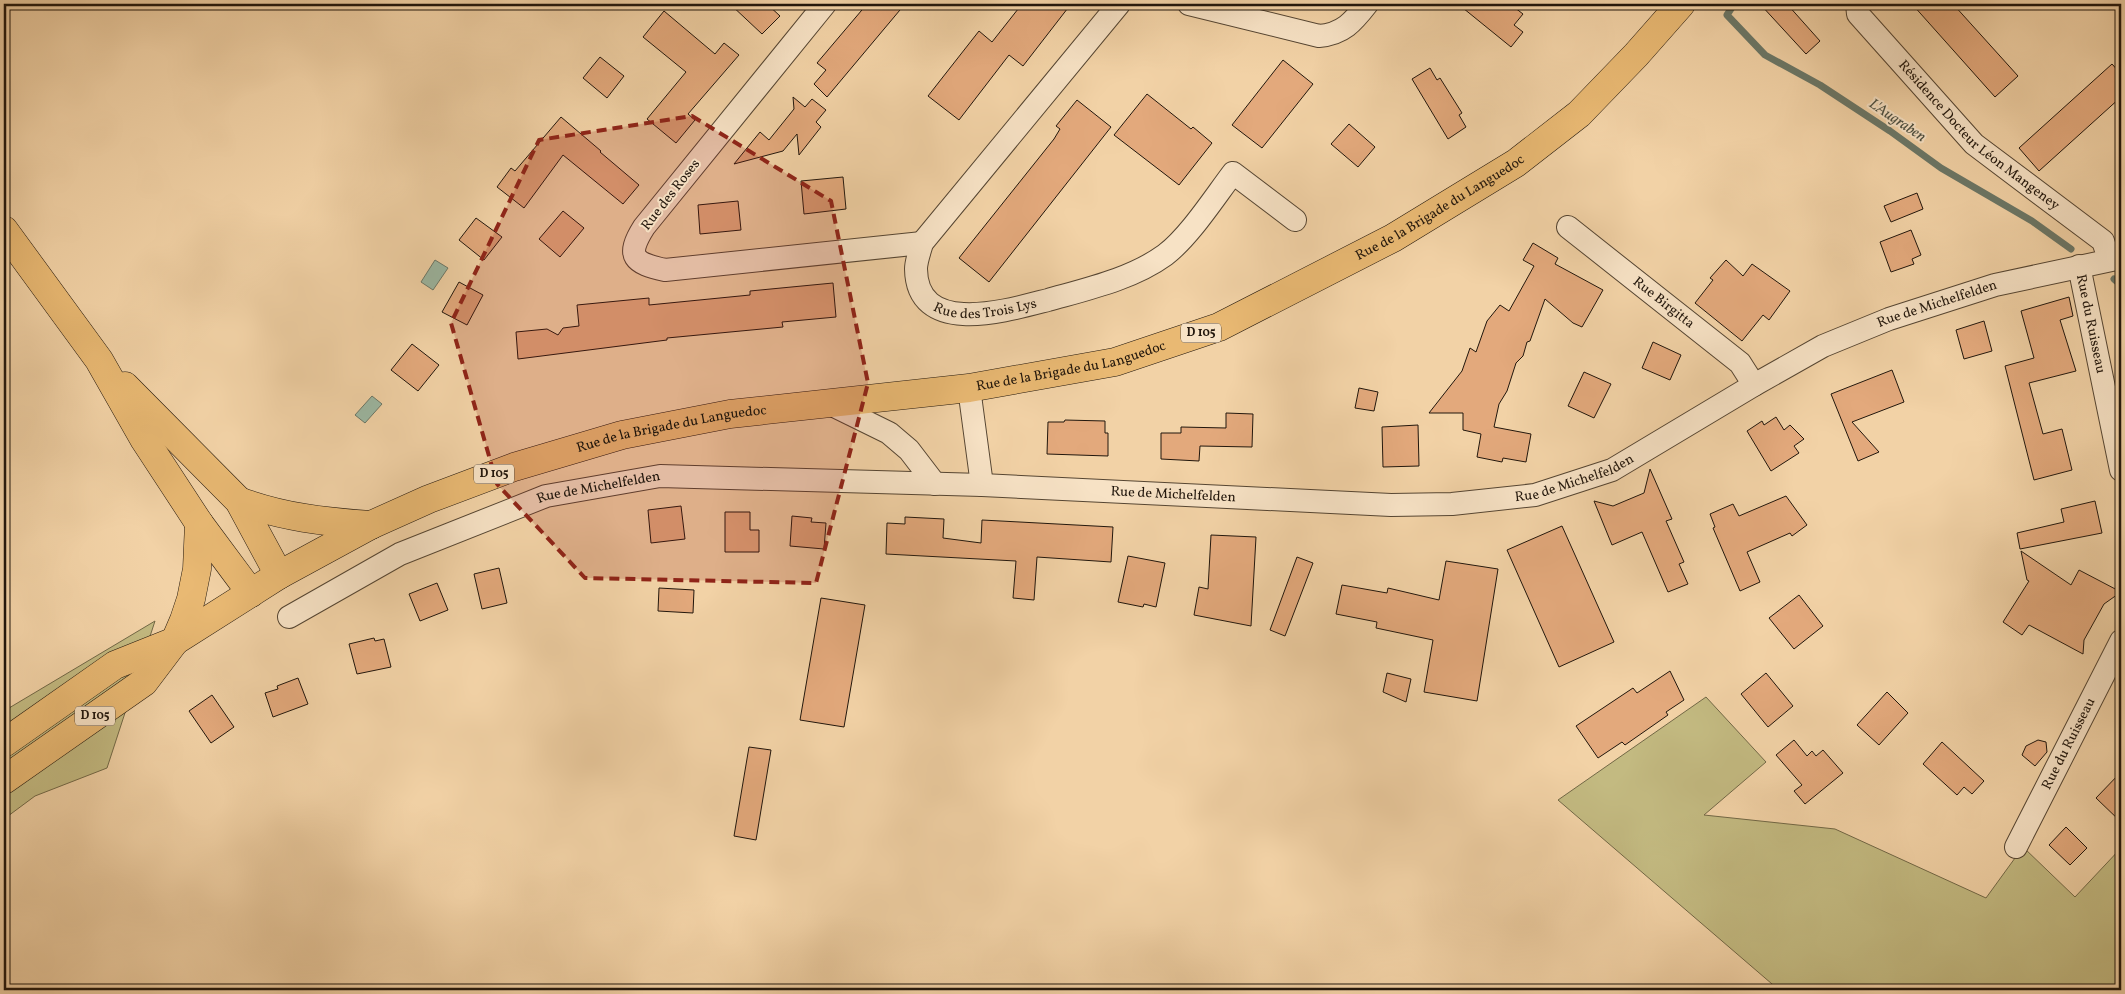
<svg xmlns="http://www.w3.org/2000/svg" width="2125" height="994" font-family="Vollkorn,serif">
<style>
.green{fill:#c3ba81;stroke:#726846}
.water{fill:#9cb8a3;stroke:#6b7767}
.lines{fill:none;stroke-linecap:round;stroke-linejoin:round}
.stream{stroke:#6b7767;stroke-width:7}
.building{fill:#e3a97c;stroke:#21160c}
.minor-casing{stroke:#554532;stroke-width:24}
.major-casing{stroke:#21160c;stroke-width:29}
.minor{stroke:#f7e2c5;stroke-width:22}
.major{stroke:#e9b973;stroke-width:28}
.marked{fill:#8f2418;fill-opacity:0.2;stroke:#8f2418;stroke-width:4;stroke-dasharray:10 6;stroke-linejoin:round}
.labels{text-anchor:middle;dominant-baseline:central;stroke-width:4;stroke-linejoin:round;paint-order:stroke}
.shield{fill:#f7e2c5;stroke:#615344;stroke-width:1}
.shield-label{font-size:12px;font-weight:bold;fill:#21160c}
.street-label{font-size:14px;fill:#21160c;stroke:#f7e2c5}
.water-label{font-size:15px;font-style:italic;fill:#4c4f41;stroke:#f7e2c5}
</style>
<rect width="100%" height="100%" fill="#f2d2a6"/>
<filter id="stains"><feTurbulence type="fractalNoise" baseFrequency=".004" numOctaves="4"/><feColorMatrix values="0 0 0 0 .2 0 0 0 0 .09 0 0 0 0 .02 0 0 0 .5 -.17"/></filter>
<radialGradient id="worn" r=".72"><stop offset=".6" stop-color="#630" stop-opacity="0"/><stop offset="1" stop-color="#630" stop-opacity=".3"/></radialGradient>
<g class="green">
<path d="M155,621L107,768L35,796L4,819V711Z"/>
<path d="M1706,697L1766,762L1704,815L1835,829L1986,898L2023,847L2075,897L2121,848V990H1779L1558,800Z"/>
</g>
<g class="water">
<path d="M435,260L448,268L433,290L421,282Z"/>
<path d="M372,396L382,404L365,423L355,415Z"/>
</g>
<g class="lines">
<g class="stream">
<path d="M1734,4L1727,15L1765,55L1820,85L1890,131L1941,168L2032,221L2071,249"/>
<path d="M2114,279L2121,285"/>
</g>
</g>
<g class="building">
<path d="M730,4H767L780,16L762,34Z"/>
<path d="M867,4H905L827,97L814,84L826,70L817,63Z"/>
<path d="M1022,4H1071L1023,66L1009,55L959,120L928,96L979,31L992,42Z"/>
<path d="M1458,4H1510L1523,14L1514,25L1523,32L1511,47Z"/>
<path d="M1760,4H1787L1820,41L1806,54Z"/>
<path d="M1912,4H1953L2018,76L1995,97Z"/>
<path d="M664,11L715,54L724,43L739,55L688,114L695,120L676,143L647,119L686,72L643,37Z"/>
<path d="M600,57L624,76L607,98L583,78Z"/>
<path d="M1283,60L1313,84L1262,148L1232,125Z"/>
<path d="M2112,64L2121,74V97L2039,171L2019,148Z"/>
<path d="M1430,68L1437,80L1440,78L1462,113L1459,115L1466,127L1448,139L1412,79Z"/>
<path d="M1147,94L1191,129L1193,127L1212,143L1179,185L1114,135Z"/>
<path d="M793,97L805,107L812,99L826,110L816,122L821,127L799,155L797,134L783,151L734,164L760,132L769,140L794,109Z"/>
<path d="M1077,100L1111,127L989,282L959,258L1054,139L1060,129L1056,126Z"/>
<path d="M561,117L601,151L600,152L639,185L623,204L563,155L524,208L497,187L511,168L515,171Z"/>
<path d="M1349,124L1375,147L1358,167L1331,144Z"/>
<path d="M843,177L846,209L804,214L801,181Z"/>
<path d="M1917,193L1923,209L1891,222L1884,206Z"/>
<path d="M738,201L741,230L700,234L698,205Z"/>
<path d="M563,211L584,228L560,257L539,239Z"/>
<path d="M476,218L502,237L484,260L459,240Z"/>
<path d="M1911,230L1921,255L1912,259L1914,264L1891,272L1880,242Z"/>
<path d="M1533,243L1558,258L1555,264L1603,290L1582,327L1573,323L1545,299L1530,341L1527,342L1523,356L1516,363L1507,391L1499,404L1494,427L1531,434L1526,462L1503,458L1502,462L1477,457L1481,434L1463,430V413H1429L1462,371L1470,348L1476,352L1487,321L1500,305L1509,311L1534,266L1523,260Z"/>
<path d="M1726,260L1743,276L1752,264L1790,291L1769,320L1763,315L1742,341L1695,303L1713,280L1710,278Z"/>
<path d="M459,282L483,295L467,325L442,312Z"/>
<path d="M833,283L836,317L782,322L783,327L667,338V340L518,359L516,332L547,329L558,335L563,328L579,326L577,305L649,298V305L750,295V291Z"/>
<path d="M2069,297L2073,316L2060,320L2076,371L2029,383L2043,434L2062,429L2072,470L2034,480L2005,366L2034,358L2021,311Z"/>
<path d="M1984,321L1992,351L1964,359L1956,330Z"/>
<path d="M1653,342L1681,355L1670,380L1642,368Z"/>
<path d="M412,344L439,365L418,391L391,370Z"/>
<path d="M1892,370L1904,402L1852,422L1879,452L1858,461L1831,394Z"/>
<path d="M1584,372L1611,384L1594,418L1568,406Z"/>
<path d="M1359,388L1378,392L1374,411L1355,408Z"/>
<path d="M1226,413L1253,414L1252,447L1200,446L1199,461L1161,459V433H1181V427L1226,428Z"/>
<path d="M1776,417L1784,430L1790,425L1804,439L1794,446L1799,453L1771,471L1747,431L1762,421L1764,425Z"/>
<path d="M1065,420L1105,421V433H1108V456L1047,454L1048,422H1064Z"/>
<path d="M1418,425L1419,466L1383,467L1382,427Z"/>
<path d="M1650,469L1672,519L1666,521L1684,562L1679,564L1688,584L1668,592L1642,532L1612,545L1594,501L1613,506L1644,493Z"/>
<path d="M1786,496L1807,525L1792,536L1790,533L1747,552L1760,582L1740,591L1713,528L1715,527L1710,514L1733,504L1739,516Z"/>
<path d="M2095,501L2102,533L2020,549L2017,533L2064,522L2061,509Z"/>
<path d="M681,506L685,539L651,543L648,510Z"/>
<path d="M725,512H750V530H759V552H725Z"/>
<path d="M792,516L812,518L811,522L826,523L824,549L790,546Z"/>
<path d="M905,517L944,519L943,538L981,543L982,520L1113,527L1111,562L1037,557L1034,600L1013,598L1016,561L886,554L887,523L905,524Z"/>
<path d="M1562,526L1614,642L1559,667L1507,550Z"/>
<path d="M1211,535L1256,537L1251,626L1194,615L1199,587L1208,589Z"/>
<path d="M2021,551L2071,585L2079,570L2121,592L2104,604L2084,640L2083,654L2029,625L2022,635L2003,622L2029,581L2027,580Z"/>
<path d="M1128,556L1165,563L1156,607L1144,604L1143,607L1118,602Z"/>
<path d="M1297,557L1313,563L1285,636L1270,630Z"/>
<path d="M1446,561L1498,569L1477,701L1424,692L1433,640L1376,628L1377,622L1336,614L1342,585L1387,593L1388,588L1439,600Z"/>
<path d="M499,568L507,603L482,609L474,574Z"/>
<path d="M437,583L448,610L420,621L409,594Z"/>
<path d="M659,588L694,590L693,613L658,611Z"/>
<path d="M1799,595L1823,626L1794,649L1769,618Z"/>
<path d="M821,598L865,605L844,727L800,720Z"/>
<path d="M374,638L375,641L384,639L391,667L357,674L349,644Z"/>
<path d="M1670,671L1684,700L1666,712L1668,715L1625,745L1622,742L1598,758L1576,726L1633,688L1637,693Z"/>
<path d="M1387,673L1411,679L1406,702L1383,692Z"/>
<path d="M1766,673L1793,706L1768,727L1741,694Z"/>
<path d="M298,678L308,704L273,717L265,693L278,689L277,686Z"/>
<path d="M1887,692L1908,713L1879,745L1857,725Z"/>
<path d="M212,695L234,727L211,743L189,711Z"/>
<path d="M1794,740L1807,756L1812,751L1816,756L1823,750L1843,773L1805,804L1794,791L1802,785L1776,755Z"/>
<path d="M2038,740L2046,742L2047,752L2035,766L2022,755L2026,746Z"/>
<path d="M1942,742L1984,781L1972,794L1964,787L1957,795L1923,764Z"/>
<path d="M749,747L771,750L756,840L734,836Z"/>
<path d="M2121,772V822L2096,798Z"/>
<path d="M2066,827L2087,848L2070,865L2049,845Z"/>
</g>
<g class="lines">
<defs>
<g id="minor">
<path d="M825,4L644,227C625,257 634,263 665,270L922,243"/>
<path id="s1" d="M1119,4L922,243C920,251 916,261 916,269C917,338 1009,310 1048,300C1087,289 1132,279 1165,255C1189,237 1214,198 1233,173L1295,220"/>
<path d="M1189,4L1319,36C1343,34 1353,22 1367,4"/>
<path id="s2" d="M1857,4L1858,14L1974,144L2103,241L2109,259"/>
<path id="s3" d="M1568,227L1740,363L1754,385"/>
<path id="s4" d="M2079,266L2121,470"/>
<path d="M969,388L982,485"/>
<path d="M830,404L889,433L909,450L935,484"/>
<path id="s5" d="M289,617L400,554L546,496L660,476L982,485L1391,505L1452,504L1535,495L1612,470L1754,385L1823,346L1889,319L1995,285L2121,258"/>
<path id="s6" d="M2016,847L2121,641"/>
</g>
<g id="major">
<path d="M4,230L99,360L144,439L199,523L251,593"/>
<path d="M125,386L239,501L279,575"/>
<path d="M239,501C282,517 325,522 371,525"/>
<path id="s7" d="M4,743L115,665L175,641L279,575L371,525L429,499L514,467L622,435L730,414L969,388L1115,362L1219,327L1393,238L1516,163L1579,114L1636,55L1681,4"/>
<path d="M4,780L144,682L175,641L184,620L191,599L197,569L199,523"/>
</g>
</defs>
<use href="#minor" class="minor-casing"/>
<use href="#major" class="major-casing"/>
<use href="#minor" class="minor"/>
<use href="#major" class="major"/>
</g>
<path class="marked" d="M692,116L831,201L868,383L816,583L585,578L497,484L451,323L539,140Z"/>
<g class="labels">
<g class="shield">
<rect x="1181" y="323.5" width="40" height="19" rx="4"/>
<rect x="474" y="464.5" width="40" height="19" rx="4"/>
<rect x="75" y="706.5" width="40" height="19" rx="4"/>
</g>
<g class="shield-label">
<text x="1201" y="333">D 105</text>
<text x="494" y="474">D 105</text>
<text x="95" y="716">D 105</text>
</g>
<g class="street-label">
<text stroke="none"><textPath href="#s2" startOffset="182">Résidence Docteur Léon Mangeney</textPath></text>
<text transform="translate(671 195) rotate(-52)">Rue des Roses</text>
<text stroke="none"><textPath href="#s7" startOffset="1555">Rue de la Brigade du Languedoc</textPath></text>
<text stroke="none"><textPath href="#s1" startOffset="432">Rue des Trois Lys</textPath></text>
<text stroke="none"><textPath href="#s3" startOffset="122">Rue Birgitta</textPath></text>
<text stroke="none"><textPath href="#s5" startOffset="1724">Rue de Michelfelden</textPath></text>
<text stroke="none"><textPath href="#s4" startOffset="59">Rue du Ruisseau</textPath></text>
<text stroke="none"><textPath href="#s7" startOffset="1150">Rue de la Brigade du Languedoc</textPath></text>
<text stroke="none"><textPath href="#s7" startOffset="745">Rue de la Brigade du Languedoc</textPath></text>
<text stroke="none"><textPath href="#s5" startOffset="1319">Rue de Michelfelden</textPath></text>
<text stroke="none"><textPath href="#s5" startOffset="338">Rue de Michelfelden</textPath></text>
<text stroke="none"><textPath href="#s5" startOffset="914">Rue de Michelfelden</textPath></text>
<text stroke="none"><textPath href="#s6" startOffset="116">Rue du Ruisseau</textPath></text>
</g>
<g class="water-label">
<text transform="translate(1897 121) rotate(34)">L'Augraben</text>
</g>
</g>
<rect width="2125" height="994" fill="none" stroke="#f2d2a6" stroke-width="20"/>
<rect x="5" y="5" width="2115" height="984" fill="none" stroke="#21160c" stroke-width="2.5"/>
<rect x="10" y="10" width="2105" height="974" fill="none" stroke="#21160c"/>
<rect width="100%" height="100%" filter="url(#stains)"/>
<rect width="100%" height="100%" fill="url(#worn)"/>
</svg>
